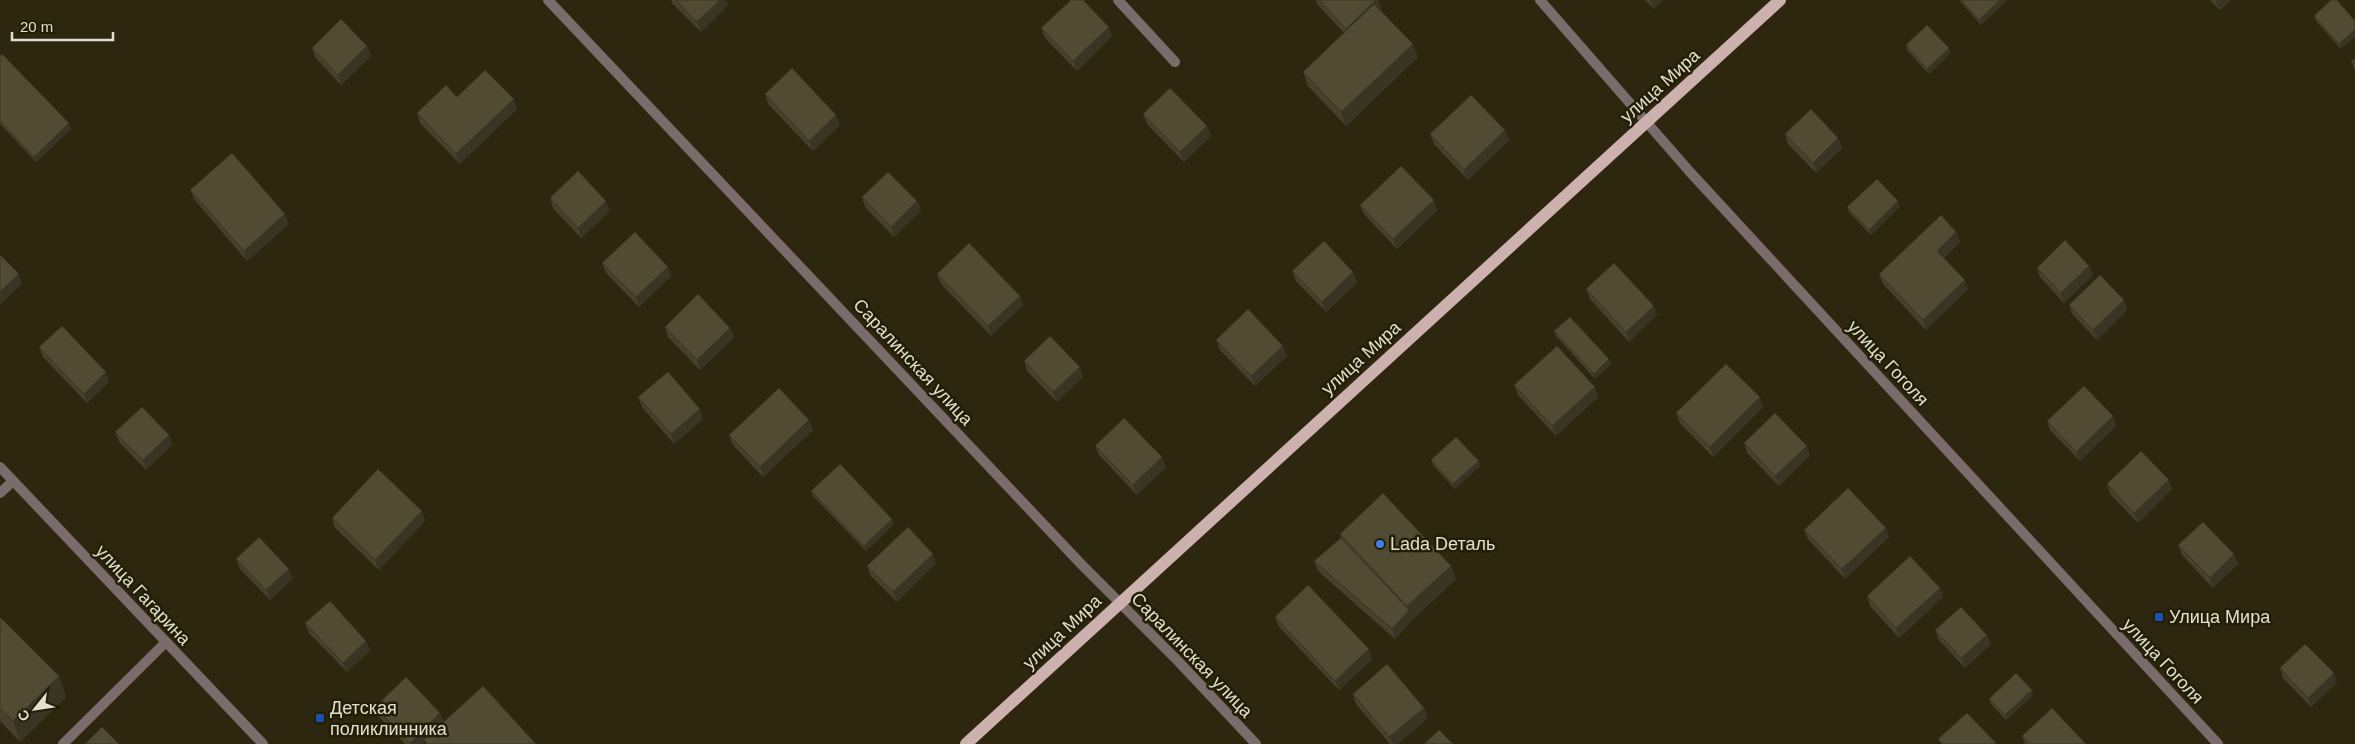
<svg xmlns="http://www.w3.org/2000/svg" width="2355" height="744" font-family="Arial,sans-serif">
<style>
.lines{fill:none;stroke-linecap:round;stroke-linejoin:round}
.service{stroke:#7a6c6b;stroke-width:10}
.minor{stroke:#7a6c6b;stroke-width:10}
.tertiary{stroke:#7a6c6b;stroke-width:10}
.primary{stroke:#cdb1af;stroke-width:12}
.wall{fill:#46402c}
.shaded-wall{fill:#393424}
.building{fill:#514b33;stroke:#393424}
.shop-dot{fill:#3f7fe0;stroke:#231e06;stroke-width:2}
.transit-dot{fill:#1a4fb4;stroke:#231e06;stroke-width:2}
.labels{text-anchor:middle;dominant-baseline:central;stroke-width:5;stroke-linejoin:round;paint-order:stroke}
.street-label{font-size:18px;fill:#e3dfd1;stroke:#231e06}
.poi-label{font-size:18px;fill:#e3dfd1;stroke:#231e06;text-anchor:start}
</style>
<rect width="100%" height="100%" fill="#2d2710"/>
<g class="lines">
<g class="service">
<path d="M0,493L13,481"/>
<path d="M63,744L166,642"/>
</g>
<g class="minor">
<path d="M548,0L1082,565L1178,661L1256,744"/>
<path d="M1118,0L1175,62"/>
<path d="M1540,0L1690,172L2218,744"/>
</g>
<path class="tertiary" d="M0,467L263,744"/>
<path class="primary" d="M966,744L1780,0"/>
</g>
<g class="wall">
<path d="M671,0H726L728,5L701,32L672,3Z"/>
<path d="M1316,0H1378L1381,8L1380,9L1418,57L1346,126L1308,86L1303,72L1344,33L1317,4Z"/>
<path d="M1645,0H1663L1654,9Z"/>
<path d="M1959,0H2007L1981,25Z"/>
<path d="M2210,0H2231L2220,10Z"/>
<path d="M2331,0L2341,49L2316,21L2314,16Z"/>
<path d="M1041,28L1112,36L1077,71L1045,38Z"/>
<path d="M1906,45L1951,53L1929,74L1907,50Z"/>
<path d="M367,46L371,56L341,85L315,57L312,48Z"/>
<path d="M0,56L71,129L36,162L0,124Z"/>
<path d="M2355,58V71L2351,61Z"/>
<path d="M765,94L840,125L813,151L768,104Z"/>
<path d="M457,97L517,109L460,164L420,123L417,113Z"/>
<path d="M1143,114L1207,126L1211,136L1184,162L1147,124Z"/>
<path d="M1430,134L1509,140L1468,180L1434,144Z"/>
<path d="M1785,134L1838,138L1842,148L1816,173L1788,144Z"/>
<path d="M190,190L289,224L247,261L194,199Z"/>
<path d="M862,197L917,201L921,211L894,237L865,207Z"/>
<path d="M550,198L610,211L581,238L553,208Z"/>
<path d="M1360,205L1437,210L1397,249L1364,214Z"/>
<path d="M1900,206L1871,235L1849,212L1847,207Z"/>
<path d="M1956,232L1960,242L1944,258L1968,289L1926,330L1883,284L1879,274Z"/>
<path d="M602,263L671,276L639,307L606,273Z"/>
<path d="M2089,266L2093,275L2064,303L2040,277L2037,268Z"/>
<path d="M1292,271L1353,272L1357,282L1326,312L1296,281Z"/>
<path d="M937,274L1020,296L1023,305L991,336L941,284Z"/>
<path d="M1586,289L1657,315L1629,342L1590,299Z"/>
<path d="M2069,305L2127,310L2097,340L2072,314Z"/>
<path d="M665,327L730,328L734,337L700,370L668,337Z"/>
<path d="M1554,331L1609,359L1611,364L1595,379L1556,336Z"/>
<path d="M1216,340L1287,356L1255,386L1220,350Z"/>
<path d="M39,347L109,382L87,403L43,357Z"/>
<path d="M1024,361L1083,377L1057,402L1027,371Z"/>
<path d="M1514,385L1598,397L1556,436L1518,395Z"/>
<path d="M638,397L703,419L674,444L642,407Z"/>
<path d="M1763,407L1713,457L1680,423L1676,413Z"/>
<path d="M2113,416L2116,426L2080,461L2050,430L2047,421Z"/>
<path d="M813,430L763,477L733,445L729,435Z"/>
<path d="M115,432L169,435L172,445L146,470L119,442Z"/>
<path d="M1744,443L1810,455L1779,486L1747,453Z"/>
<path d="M1095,446L1166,467L1137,495L1099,455Z"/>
<path d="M1431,460L1479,461L1480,466L1455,489L1433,465Z"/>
<path d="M2169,480L2172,489L2138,523L2110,494L2107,484Z"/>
<path d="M811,491L894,524L866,551L813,496Z"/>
<path d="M422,511L425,521L379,570L335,528L332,518Z"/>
<path d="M1804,530L1889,537L1845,579L1808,539Z"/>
<path d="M1340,534L1456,579L1412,620L1395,639L1318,571L1314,561L1341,538Z"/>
<path d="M2178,545L2238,564L2213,588L2182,555Z"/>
<path d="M236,559L293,578L270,600L240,569Z"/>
<path d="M936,563L897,602L871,576L867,566Z"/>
<path d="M1940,588L1943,597L1899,638L1870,606L1867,596Z"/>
<path d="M0,617L59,676L66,697L20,742L0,721Z"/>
<path d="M1275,617L1372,659L1339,690L1279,627Z"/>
<path d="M305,623L366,641L370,651L347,672L309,633Z"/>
<path d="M1935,630L1987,635L1991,644L1965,668L1939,640Z"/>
<path d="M2280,668L2337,683L2311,707L2283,678Z"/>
<path d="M1353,694L1424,708L1428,718L1397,744H1390L1356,704Z"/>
<path d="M2033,695L2006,720L1991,704L1989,699Z"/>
<path d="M375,707L444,722L536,744H426L425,741L422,744H405L379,717Z"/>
<path d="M2022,736L2086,744H2025Z"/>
</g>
<g class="shaded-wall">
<path d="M720,0H726L728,5L701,32L697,22Z"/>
<path d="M1376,0H1378L1381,8L1350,38L1346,29Z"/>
<path d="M1650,0H1663L1654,9Z"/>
<path d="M2000,0H2007L1981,25L1979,20Z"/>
<path d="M2217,0H2231L2220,10L2216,1Z"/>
<path d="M1109,27L1112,36L1077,71L1073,61Z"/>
<path d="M2355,30V37L2341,49L2339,44Z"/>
<path d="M1413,44L1418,57L1346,126L1341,112Z"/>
<path d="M367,46L371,56L341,85L338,75Z"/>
<path d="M1949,48L1951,53L1929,74L1927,69Z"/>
<path d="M514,99L517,109L460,164L456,154Z"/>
<path d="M836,115L840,125L813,151L809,141Z"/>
<path d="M69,123L71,129L36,162L34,157Z"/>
<path d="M1207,126L1211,136L1184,162L1180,152Z"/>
<path d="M1505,130L1509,140L1468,180L1464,170Z"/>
<path d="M1838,138L1842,148L1816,173L1813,163Z"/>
<path d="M1434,200L1437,210L1397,249L1393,239Z"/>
<path d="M606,201L610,211L581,238L578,228Z"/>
<path d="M917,201L921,211L894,237L891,227Z"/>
<path d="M1898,201L1900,206L1871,235L1869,230Z"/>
<path d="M285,214L289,224L247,261L244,251Z"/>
<path d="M1956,232L1960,242L1941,260L1937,251Z"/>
<path d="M2089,266L2093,275L2064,303L2061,293Z"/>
<path d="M668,267L671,276L639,307L636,297Z"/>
<path d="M1353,272L1357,282L1326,312L1322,302Z"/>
<path d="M19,274L22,284L0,305V292Z"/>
<path d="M1965,280L1968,289L1926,330L1923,320Z"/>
<path d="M1020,296L1023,305L991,336L988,326Z"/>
<path d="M2124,300L2127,310L2097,340L2093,330Z"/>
<path d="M1654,306L1657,315L1629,342L1626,332Z"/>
<path d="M730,328L734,337L700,370L697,360Z"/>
<path d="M1283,346L1287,356L1255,386L1251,376Z"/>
<path d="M1609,359L1611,364L1595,379L1594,374Z"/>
<path d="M1080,367L1083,377L1057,402L1053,392Z"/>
<path d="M106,372L109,382L87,403L84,394Z"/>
<path d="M1595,387L1598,397L1556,436L1552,426Z"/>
<path d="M1760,397L1763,407L1713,457L1710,447Z"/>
<path d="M700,409L703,419L674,444L671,434Z"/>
<path d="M2113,416L2116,426L2080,461L2076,452Z"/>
<path d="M809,420L813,430L763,477L760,467Z"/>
<path d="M169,435L172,445L146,470L143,460Z"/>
<path d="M1807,446L1810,455L1779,486L1775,476Z"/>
<path d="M1162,457L1166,467L1137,495L1133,485Z"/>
<path d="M1479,461L1480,466L1455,489L1453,484Z"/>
<path d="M2169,480L2172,489L2138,523L2134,513Z"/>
<path d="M422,511L425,521L379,570L375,560Z"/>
<path d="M892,519L894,524L866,551L864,546Z"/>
<path d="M1886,528L1889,537L1845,579L1842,569Z"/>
<path d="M933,554L936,563L897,602L893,592Z"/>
<path d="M2234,554L2238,564L2213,588L2210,578Z"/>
<path d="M1451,566L1456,579L1412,620L1395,639L1392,629L1409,610L1407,606Z"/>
<path d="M289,569L293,578L270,600L266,590Z"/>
<path d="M1940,588L1943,597L1899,638L1896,628Z"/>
<path d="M1987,635L1991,644L1965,668L1961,658Z"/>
<path d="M366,641L370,651L347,672L343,663Z"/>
<path d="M1369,649L1372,659L1339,690L1335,681Z"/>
<path d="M2334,673L2337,683L2311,707L2308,698Z"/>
<path d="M59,676L66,697L20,742L13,721Z"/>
<path d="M2032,690L2033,695L2006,720L2005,715Z"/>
<path d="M1424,708L1428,718L1397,744H1392L1389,737Z"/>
<path d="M440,713L444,723L424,740L425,741L422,744H410V743Z"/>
</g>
<g class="building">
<path d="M676,0H720L697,22Z"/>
<path d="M1071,0H1083L1109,27L1073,61L1041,28Z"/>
<path d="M1319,0H1376L1346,29Z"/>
<path d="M1961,0H2000L1979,20Z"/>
<path d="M2331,0H2337L2355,21V30L2339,44L2314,16Z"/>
<path d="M1374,4L1413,44L1341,112L1303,72Z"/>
<path d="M341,19L367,46L338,75L312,48Z"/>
<path d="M1927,25L1949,48L1927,69L1906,45Z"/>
<path d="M2,54L69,123L34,157L0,121V56Z"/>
<path d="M2355,58V65L2351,61Z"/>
<path d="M792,68L836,115L809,141L765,94Z"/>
<path d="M485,70L514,99L456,154L417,113L446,85L457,97Z"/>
<path d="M1170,88L1207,126L1180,152L1143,114Z"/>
<path d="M1471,95L1505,130L1464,170L1430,134Z"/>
<path d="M1811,109L1838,138L1813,163L1785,134Z"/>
<path d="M232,153L285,214L244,251L190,190Z"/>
<path d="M1401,166L1434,200L1393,239L1360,205Z"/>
<path d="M578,171L606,201L578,228L550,198Z"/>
<path d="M888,172L917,201L891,227L862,197Z"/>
<path d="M1877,179L1898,201L1869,230L1847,207Z"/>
<path d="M1941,215L1956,232L1937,251L1965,280L1923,320L1879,274Z"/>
<path d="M635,232L668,267L636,297L602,263Z"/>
<path d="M2065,240L2089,266L2061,293L2037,268Z"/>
<path d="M1324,241L1353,272L1322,302L1292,271Z"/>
<path d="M969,243L1020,296L988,326L937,274Z"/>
<path d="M0,255L19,274L0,292Z"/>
<path d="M1614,263L1654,306L1626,332L1586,289Z"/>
<path d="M2100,275L2124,300L2093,330L2069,305Z"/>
<path d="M698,294L730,328L697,360L665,327Z"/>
<path d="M1248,309L1283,346L1251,376L1216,340Z"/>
<path d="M1570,317L1609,359L1594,374L1554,331Z"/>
<path d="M62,326L106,372L84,394L39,347Z"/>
<path d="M1050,336L1080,367L1053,392L1024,361Z"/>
<path d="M1557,346L1595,387L1552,426L1514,385Z"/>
<path d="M1726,364L1760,397L1710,447L1676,413Z"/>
<path d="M668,372L700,409L671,434L638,397Z"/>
<path d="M2084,386L2113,416L2076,452L2047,421Z"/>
<path d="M779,388L809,420L760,467L729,435Z"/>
<path d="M142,407L169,435L143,460L115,432Z"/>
<path d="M1775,413L1807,446L1775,476L1744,443Z"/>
<path d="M1124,418L1162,457L1133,485L1095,446Z"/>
<path d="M1456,437L1479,461L1453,484L1431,460Z"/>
<path d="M2141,451L2169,480L2134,513L2107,484Z"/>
<path d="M840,464L892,519L864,546L811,491Z"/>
<path d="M378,469L422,511L375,560L332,518Z"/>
<path d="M1848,488L1886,528L1842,569L1804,530Z"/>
<path d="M1383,493L1451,566L1407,606L1340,534Z"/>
<path d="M2203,522L2234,554L2210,578L2178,545Z"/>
<path d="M908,527L933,554L893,592L867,566Z"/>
<path d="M259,537L289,569L266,590L236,559Z"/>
<path d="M1341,538L1409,610L1392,629L1314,561Z"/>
<path d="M1910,556L1940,588L1896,628L1867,596Z"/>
<path d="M1308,585L1369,649L1335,681L1275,617Z"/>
<path d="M330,601L366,641L343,663L305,623Z"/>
<path d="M1961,607L1987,635L1961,658L1935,630Z"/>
<path d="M0,617L59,676L13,721L0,708Z"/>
<path d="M2305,644L2334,673L2308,698L2280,668Z"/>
<path d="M1387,664L1424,708L1389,737L1353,694Z"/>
<path d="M2016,673L2032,690L2005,715L1989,699Z"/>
<path d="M406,677L440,713L410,743L375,707Z"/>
<path d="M483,686L536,744H428L424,740Z"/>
<path d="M2052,708L2086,744H2030L2022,736Z"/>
<path d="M1967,713L1996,743L1995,744H1942L1938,739Z"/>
<path d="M102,727L119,744H85Z"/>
<path d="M1439,730L1453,744H1424Z"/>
</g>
<circle class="shop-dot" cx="1380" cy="544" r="5"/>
<g class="transit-dot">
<rect x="2154" y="612" width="10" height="10" rx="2.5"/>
<rect x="315" y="713" width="10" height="10" rx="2.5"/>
</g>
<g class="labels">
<g class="street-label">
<text transform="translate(1660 86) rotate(-42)">улица Мира</text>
<text transform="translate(1361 358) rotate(-42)">улица Мира</text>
<text transform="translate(913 362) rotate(47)">Саралинская улица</text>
<text transform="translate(1888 363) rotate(47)">улица Гоголя</text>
<text transform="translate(143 595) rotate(47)">улица Гагарина</text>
<text transform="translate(1062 632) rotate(-43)">улица Мира</text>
<text transform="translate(1192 655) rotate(46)">Саралинская улица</text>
<text transform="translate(2163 661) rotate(47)">улица Гоголя</text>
</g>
<g class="poi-label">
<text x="1390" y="544">Lada Dеталь</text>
<text x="2169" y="617">Улица Мира</text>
<text x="330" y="708">Детская<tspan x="330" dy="21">поликлинника</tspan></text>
</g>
</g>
<g transform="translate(35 709) rotate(240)" stroke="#231e06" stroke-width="4" paint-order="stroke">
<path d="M0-4L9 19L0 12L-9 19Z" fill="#e3dfd1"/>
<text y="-8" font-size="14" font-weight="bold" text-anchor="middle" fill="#e3dfd1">С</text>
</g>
<path d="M12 32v8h101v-8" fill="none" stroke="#e3dfd1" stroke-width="2.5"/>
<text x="20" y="32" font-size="15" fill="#e3dfd1" stroke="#231e06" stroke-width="4" paint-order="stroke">20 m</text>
</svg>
